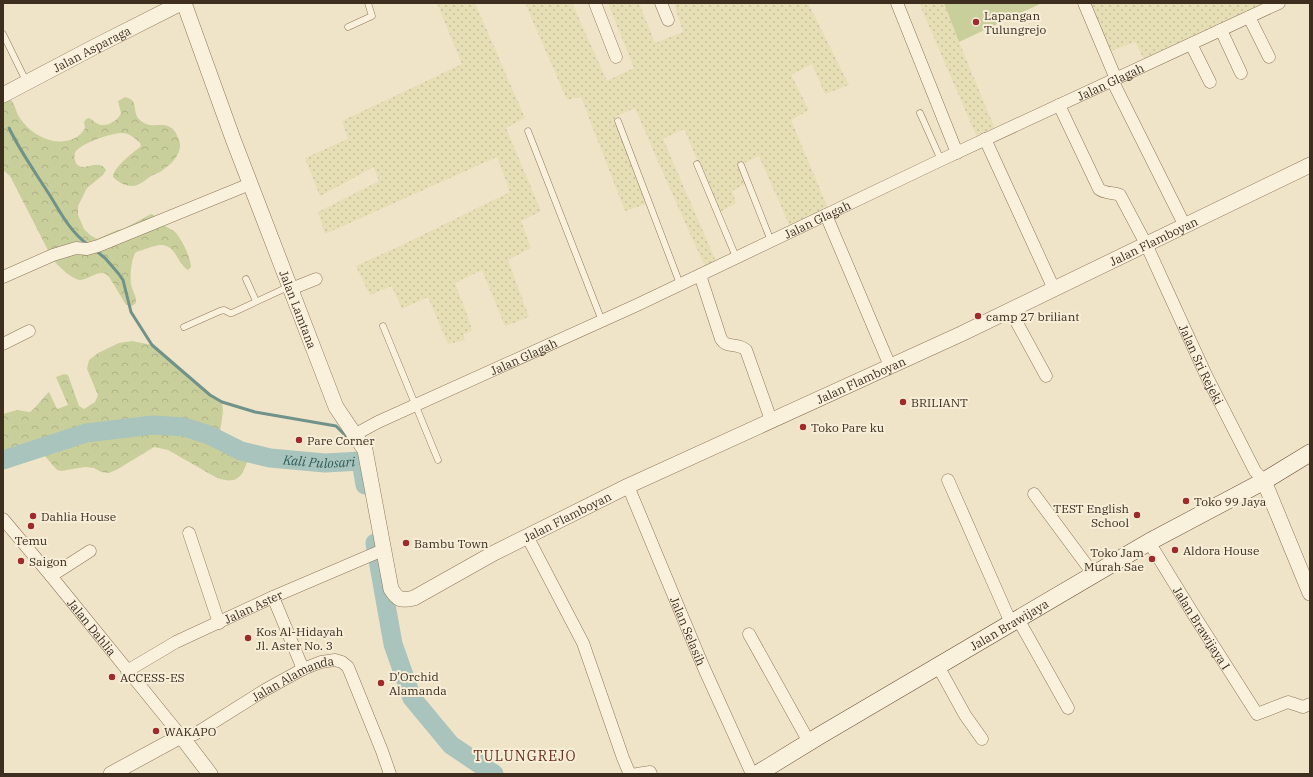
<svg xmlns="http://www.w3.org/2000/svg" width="1313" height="777" font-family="'IBM Plex Serif',serif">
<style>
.farmland{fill:url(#farmland-dots)}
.green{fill:#c9cf9b}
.forest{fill:url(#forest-crowns)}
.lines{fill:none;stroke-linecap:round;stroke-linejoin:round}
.stream{stroke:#6f938a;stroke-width:3}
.river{stroke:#a9c4bc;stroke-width:19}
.service-casing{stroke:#8d765c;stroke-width:7}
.minor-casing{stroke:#8d765c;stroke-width:13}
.tertiary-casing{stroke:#8d765c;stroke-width:16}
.secondary-casing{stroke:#6f573f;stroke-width:18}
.service{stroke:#faf1dc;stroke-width:6}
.minor{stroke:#faf1dc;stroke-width:12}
.tertiary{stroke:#faf1dc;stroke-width:15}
.secondary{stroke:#faf1dc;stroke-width:17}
.poi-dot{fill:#9e2a2b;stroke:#f7eed8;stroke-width:1.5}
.labels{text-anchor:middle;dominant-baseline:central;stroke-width:4;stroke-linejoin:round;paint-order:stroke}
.poi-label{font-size:12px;fill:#3d2e20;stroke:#f7eed8;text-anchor:start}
.street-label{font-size:12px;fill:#3d2e20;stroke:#f7eed8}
.water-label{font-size:13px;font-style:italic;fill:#2f5d5a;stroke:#f7eed8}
.quarter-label{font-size:14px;letter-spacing:1px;fill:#6b2e1e;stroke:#f7eed8}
</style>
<defs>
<pattern id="farmland-dots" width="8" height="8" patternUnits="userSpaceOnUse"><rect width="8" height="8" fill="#e6deb5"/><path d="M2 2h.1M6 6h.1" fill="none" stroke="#c6bf9b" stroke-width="1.8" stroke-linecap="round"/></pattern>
<pattern id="forest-crowns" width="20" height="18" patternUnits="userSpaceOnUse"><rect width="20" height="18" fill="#c9cf9b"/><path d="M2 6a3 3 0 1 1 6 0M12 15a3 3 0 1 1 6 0" fill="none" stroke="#aeb285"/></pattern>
</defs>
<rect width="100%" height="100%" fill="#f0e4c8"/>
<g class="farmland">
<path d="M437,3H475L525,118L506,128L541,211L521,221L531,248L508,260L529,317L505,326L482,270L455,283L470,323L472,331L463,334L465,340L448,344L428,297L402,309L392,286L370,295L356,266L402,245L510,192L497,157L325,234L318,212L379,181L374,167L320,196L305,158L348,139L342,121L462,64Z"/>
<path d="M525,3H572L607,81L634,68L608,3H639L655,43L683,32L674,3H808L849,85L825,94L812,64L791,75L809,110L791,120L830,213L792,231L759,156L744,163L750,182L732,191L736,203L720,212L684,129L663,139L718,266L707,271L667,182L635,108L615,117L646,204L625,211L581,97L567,100Z"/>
<path d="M919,3H944L959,42L997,134L979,142Z"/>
<path d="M1084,3H1274L1147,65L1135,42L1105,53Z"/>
</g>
<path class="green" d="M944,3H1042L959,42Z"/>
<g class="forest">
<path d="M125,97C140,100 131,112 140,120C153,132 166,117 176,133C177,136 180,141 180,144C181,154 172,164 164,169C161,172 157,173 153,175C147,178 140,186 132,186C125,186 118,182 113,177C114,166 133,153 141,146L140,143C135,138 129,133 122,133C111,133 83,143 76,151C74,154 74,159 76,163C83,174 98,157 106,170L103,175L87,188L78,206V215L84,229L90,235L97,239L115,231L125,228L151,214C158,216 160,222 165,226C168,228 171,229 174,231C181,237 191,258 191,267L188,270C182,266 179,260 176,255C165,237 152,248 136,252C131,259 130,276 131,284C132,291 137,296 136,303L132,306L126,305C123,300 109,275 106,274C97,270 89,280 80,280C71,279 59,266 53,260L10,176L3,170V102L10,99C15,104 15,109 18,115C27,131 47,144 65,141C73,140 81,136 85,128L84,122L86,119L89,118C93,120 96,124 101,125C109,126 118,120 121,113L118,101Z"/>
<path d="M132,341L152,345L210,394L222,402L223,411L219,440L241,451L250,454C243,473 241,486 217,478L168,450L154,447L118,469L109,473L101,472L94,468L85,467L61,471L57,470L44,455L39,454L28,455L3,467V414L17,410L30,412C37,407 42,398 49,392L57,409L68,405L56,377L64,374L68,375L79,406L84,409L95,402L98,395L87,369L89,360L98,353L119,343Z"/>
</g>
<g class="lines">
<g class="stream">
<path d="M9,128C20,151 35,172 49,194C61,213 69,230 87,244"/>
<path d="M95,250L105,258L118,273L123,280L131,312L152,345L210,395L222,402L255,412L336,426L349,439"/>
</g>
<g class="river">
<path id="s1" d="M3,460L86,433L153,425L184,427L209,435L241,451L270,458L325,463L361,461L365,485"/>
<path d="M375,543L393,644L412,698L451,745L494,774"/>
</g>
<defs>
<g id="service">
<path d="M348,27L372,16L368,3"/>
<path d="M3,34L27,83"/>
<path d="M920,113L941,160"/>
<path d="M618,121L680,284"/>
<path d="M528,131L602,321"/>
<path d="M697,164L736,257"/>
<path d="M741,165L771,241"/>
<path d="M246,279L256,301"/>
<path d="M383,326L438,460"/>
<path d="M184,327L220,311L224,310L230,313H232L290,286"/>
</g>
<g id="minor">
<path d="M595,3L616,57"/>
<path d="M661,3L668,20"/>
<path d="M897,3L957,153"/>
<path d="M1084,3L1116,79"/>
<path d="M1249,17L1269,57"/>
<path d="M1221,30L1241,73"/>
<path d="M1191,44L1210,82"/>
<path d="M1112,80L1185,226"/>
<path id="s2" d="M1059,105L1099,189C1105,194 1113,192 1120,195L1146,244L1206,375L1255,471L1264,481"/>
<path d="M985,139L1054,289"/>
<path d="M826,215L890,366"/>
<path d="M700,275L721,339C727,349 737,342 746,350L771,420"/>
<path d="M3,277L53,255L76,248L87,249L98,246L250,184"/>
<path d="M291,289L316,279"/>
<path d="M1010,310L1046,376"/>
<path d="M3,344L29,331"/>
<path id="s3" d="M354,435L378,422L637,305L941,160L1279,3"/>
<path d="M948,480L1011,623"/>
<path id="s4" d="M628,486L703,666L752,774"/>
<path d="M1034,494L1094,575"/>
<path id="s5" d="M3,519L51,576L181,736L195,734L265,690L303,669L321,662L335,660L342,662L348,667L382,751L390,774"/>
<path d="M189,533L219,623"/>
<path d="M527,536L583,643L623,758L628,770L631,774"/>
<path id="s6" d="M1149,542L1192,612L1257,714L1288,702L1303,707L1310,704"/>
<path d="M51,576L90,551"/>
<path d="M273,597L303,669"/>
<path d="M1018,619L1068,708"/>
<path d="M749,634L809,742"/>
<path d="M938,666L965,715L982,739"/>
<path id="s7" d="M127,671L176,642L273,597L383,550"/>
<path d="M637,774L650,772L651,774"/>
</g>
<g id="tertiary">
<path id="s8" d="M184,3L233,139L336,407L365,450L391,589C398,600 401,601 414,598L494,553L628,486L961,334L1310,165"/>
<path id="s9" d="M3,95L96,46L181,3"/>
<path d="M1264,481L1310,593"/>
<path d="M111,774L181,736L210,774"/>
</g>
<g id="secondary">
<path id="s10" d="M757,774L819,736L1149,542L1264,481L1310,453"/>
</g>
</defs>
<use href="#service" class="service-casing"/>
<use href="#minor" class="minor-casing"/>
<use href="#tertiary" class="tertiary-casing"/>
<use href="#secondary" class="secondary-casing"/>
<use href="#service" class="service"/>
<use href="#minor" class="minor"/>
<use href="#tertiary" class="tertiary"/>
<use href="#secondary" class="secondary"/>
</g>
<g class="poi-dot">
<circle cx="976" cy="22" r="4"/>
<circle cx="978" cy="316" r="4"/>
<circle cx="903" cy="402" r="4"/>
<circle cx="803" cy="427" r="4"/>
<circle cx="299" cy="440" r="4"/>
<circle cx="1186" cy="501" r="4"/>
<circle cx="1137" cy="515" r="4"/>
<circle cx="33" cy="516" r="4"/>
<circle cx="31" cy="526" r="4"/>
<circle cx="406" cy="543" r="4"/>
<circle cx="1175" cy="550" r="4"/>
<circle cx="1152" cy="559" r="4"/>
<circle cx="21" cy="561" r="4"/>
<circle cx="248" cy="638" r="4"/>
<circle cx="112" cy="677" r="4"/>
<circle cx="381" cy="683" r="4"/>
<circle cx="156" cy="731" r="4"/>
</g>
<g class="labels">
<g class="poi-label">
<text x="984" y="15">Lapangan<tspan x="984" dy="14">Tulungrejo</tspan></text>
<text x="986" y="316">camp 27 briliant</text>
<text x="911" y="402">BRILIANT</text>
<text x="811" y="427">Toko Pare ku</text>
<text x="307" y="440">Pare Corner</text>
<text x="1194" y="501">Toko 99 Jaya</text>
<text x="1129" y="508" text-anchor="end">TEST English<tspan x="1129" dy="14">School</tspan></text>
<text x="41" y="516">Dahlia House</text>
<text x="31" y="540" text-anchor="middle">Temu</text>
<text x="414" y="543">Bambu Town</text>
<text x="1183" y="550">Aldora House</text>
<text x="1144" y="552" text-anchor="end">Toko Jam<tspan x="1144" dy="14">Murah Sae</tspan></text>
<text x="29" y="561">Saigon</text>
<text x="256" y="631">Kos Al-Hidayah<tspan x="256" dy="14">Jl. Aster No. 3</tspan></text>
<text x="389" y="676">D'Orchid<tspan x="389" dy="14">Alamanda</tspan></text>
<text x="120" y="677">ACCESS-ES</text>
<text x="164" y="731">WAKAPO</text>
</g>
<g class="street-label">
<text stroke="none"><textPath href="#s9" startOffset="100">Jalan Asparaga</textPath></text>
<text stroke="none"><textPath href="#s3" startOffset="835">Jalan Glagah</textPath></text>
<text stroke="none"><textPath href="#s3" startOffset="511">Jalan Glagah</textPath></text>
<text stroke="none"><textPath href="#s8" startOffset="1474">Jalan Flamboyan</textPath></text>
<text stroke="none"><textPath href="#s8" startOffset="327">Jalan Lamtana</textPath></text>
<text stroke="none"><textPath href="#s3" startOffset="187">Jalan Glagah</textPath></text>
<text stroke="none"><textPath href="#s2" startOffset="303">Jalan Sri Rejeki</textPath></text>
<text stroke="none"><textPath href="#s8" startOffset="1150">Jalan Flamboyan</textPath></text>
<text stroke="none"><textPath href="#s8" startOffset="826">Jalan Flamboyan</textPath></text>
<text stroke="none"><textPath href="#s7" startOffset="142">Jalan Aster</textPath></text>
<text stroke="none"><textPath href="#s10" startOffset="293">Jalan Brawijaya</textPath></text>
<text stroke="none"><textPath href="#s5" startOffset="140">Jalan Dahlia</textPath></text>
<text stroke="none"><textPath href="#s6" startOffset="101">Jalan Brawijaya I</textPath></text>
<text stroke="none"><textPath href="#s4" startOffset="157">Jalan Selasih</textPath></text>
<text stroke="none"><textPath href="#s5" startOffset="408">Jalan Alamanda</textPath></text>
</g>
<g class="water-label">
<text stroke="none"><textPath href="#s1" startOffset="327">Kali Pulosari</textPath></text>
</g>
<g class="quarter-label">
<text x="525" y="756">TULUNGREJO</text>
</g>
</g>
<rect width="1313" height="777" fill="none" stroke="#3d2e20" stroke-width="8"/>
</svg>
